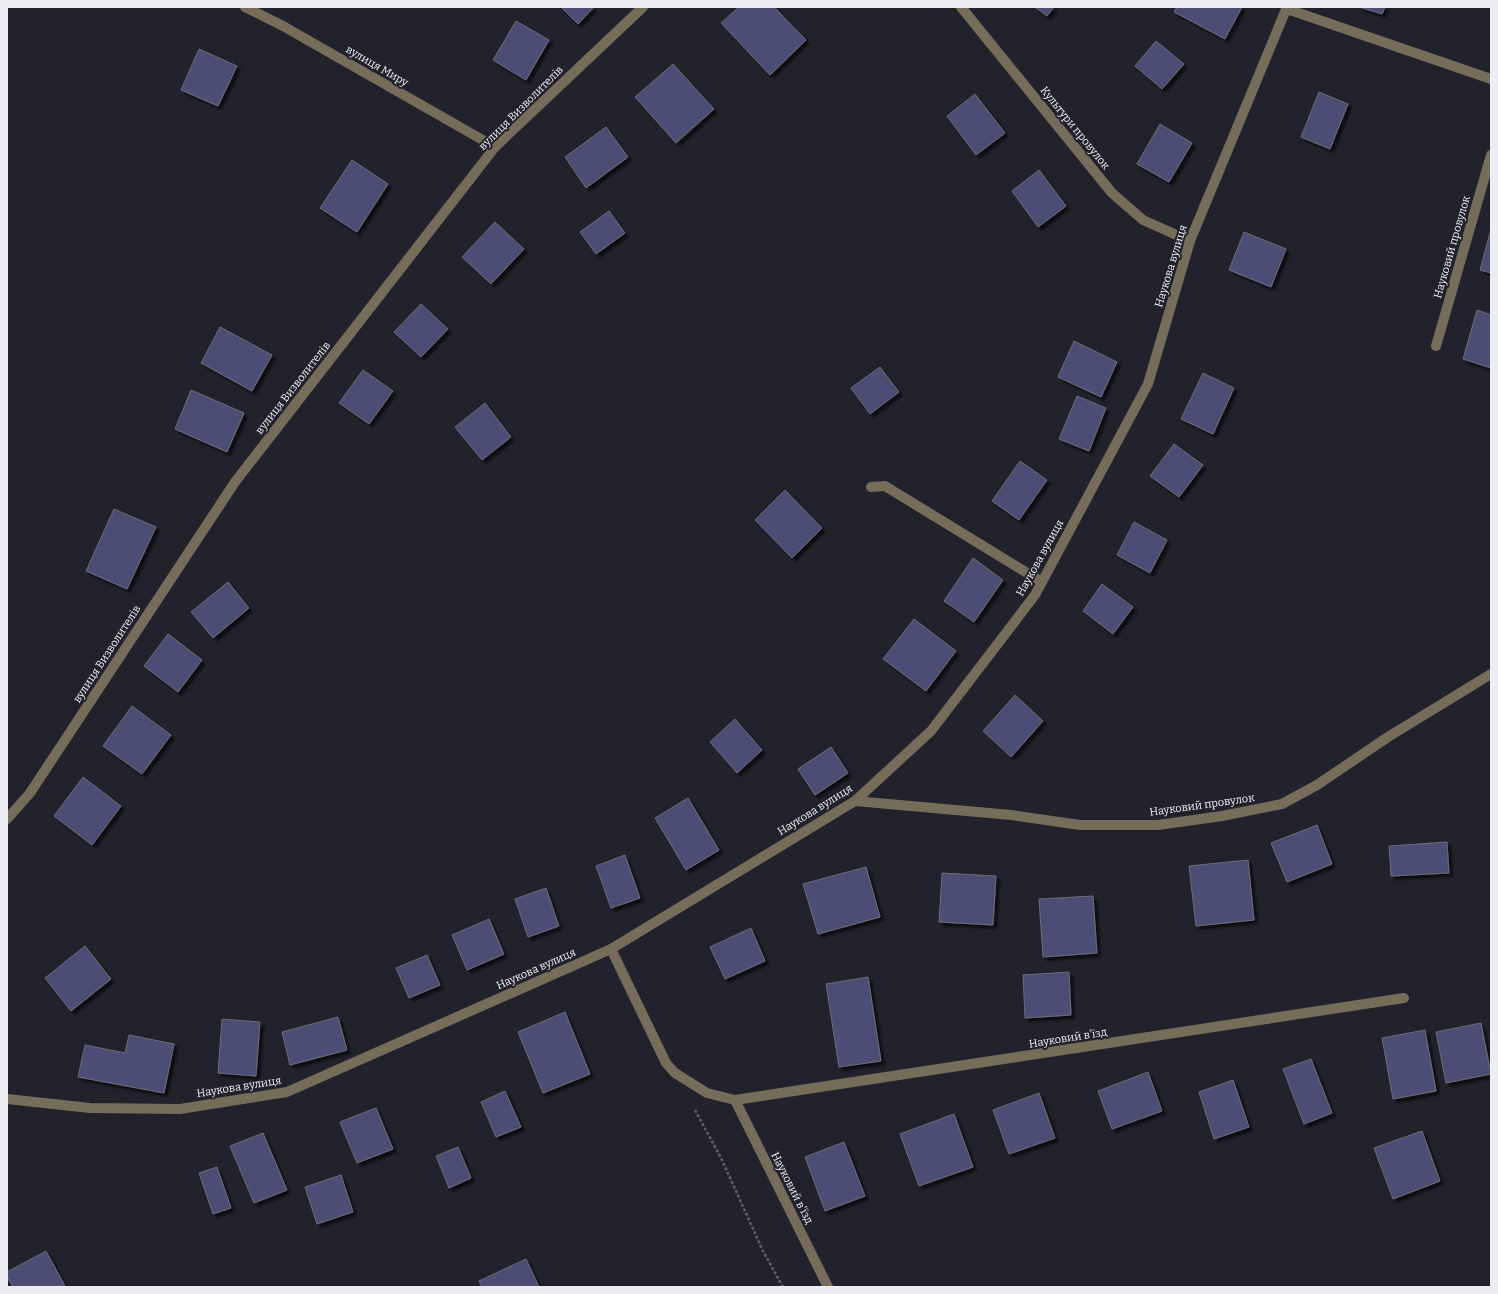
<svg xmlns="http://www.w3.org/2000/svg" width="1498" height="1294" font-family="Bitter,serif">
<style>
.building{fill:#4b4d74;stroke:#6c6d78;filter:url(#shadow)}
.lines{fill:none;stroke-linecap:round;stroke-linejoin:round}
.path{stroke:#606069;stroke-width:2.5;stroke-dasharray:3 2;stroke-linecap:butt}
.service{stroke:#756c5a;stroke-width:10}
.minor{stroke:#756c5a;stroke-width:10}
.labels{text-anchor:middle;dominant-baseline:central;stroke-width:4;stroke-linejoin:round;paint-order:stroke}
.street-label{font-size:11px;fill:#edeef4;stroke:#22222c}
</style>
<defs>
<filter id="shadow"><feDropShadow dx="3.5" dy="3.5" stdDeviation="1" flood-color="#0009"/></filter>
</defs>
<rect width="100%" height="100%" fill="#22222c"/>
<g class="building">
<path d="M561,7H594L578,24Z"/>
<path d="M739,7H774L806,40L770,75L721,23Z"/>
<path d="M1035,7H1054L1047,16Z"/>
<path d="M1177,7H1242L1225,39L1174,12Z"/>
<path d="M1359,7H1385L1382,14Z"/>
<path d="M516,21L549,40L526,80L493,60Z"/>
<path d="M1156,41L1184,64L1162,89L1135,66Z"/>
<path d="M199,49L237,66L218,106L181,90Z"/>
<path d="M673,64L714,109L676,143L635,97Z"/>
<path d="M1319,92L1348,104L1330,149L1301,137Z"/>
<path d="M975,94L1005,133L976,155L947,116Z"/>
<path d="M1160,124L1192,143L1169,182L1137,164Z"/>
<path d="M606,127L628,157L586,188L565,157Z"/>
<path d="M352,160L388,184L357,232L320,208Z"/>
<path d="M1039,170L1066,206L1038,227L1012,191Z"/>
<path d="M609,211L625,233L596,254L580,232Z"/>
<path d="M495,222L524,249L491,284L462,257Z"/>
<path d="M1491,229V273L1480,270Z"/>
<path d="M1244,232L1286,249L1271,287L1229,270Z"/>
<path d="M421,304L448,329L421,357L394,332Z"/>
<path d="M1477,310L1491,315V368L1463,359Z"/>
<path d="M220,327L272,355L252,391L201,363Z"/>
<path d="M1074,341L1117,362L1101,397L1058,377Z"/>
<path d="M880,367L899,392L870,414L851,388Z"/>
<path d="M363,370L393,391L369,424L339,403Z"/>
<path d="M1203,373L1234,388L1213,434L1181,419Z"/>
<path d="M191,390L244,413L227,452L175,429Z"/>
<path d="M1077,396L1106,408L1089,451L1059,439Z"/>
<path d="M485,403L511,437L482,460L455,427Z"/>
<path d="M1174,444L1203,465L1179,497L1150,476Z"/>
<path d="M1020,461L1047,480L1019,520L992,501Z"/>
<path d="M785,490L822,528L792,558L755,520Z"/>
<path d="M114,509L156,527L127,589L86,571Z"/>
<path d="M1134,522L1167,540L1150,573L1117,555Z"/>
<path d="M973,558L1003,580L974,622L944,601Z"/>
<path d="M228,582L249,608L213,638L191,612Z"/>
<path d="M1102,584L1133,607L1113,634L1083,611Z"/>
<path d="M914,619L956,651L926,691L883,659Z"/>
<path d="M168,634L202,660L178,692L144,666Z"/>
<path d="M1015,695L1043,721L1011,757L983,731Z"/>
<path d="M132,706L171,735L142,774L103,746Z"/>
<path d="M735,719L762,750L737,773L710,742Z"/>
<path d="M831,747L848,773L815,795L798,769Z"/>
<path d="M83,777L121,806L92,845L54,816Z"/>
<path d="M688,798L719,850L686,870L655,818Z"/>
<path d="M1317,825L1332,864L1287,882L1271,843Z"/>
<path d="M1447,842L1449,873L1391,876L1389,846Z"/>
<path d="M625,855L640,898L611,908L596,866Z"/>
<path d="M1248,860L1254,920L1196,926L1189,866Z"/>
<path d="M866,867L880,917L818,934L803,884Z"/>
<path d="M942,873L996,876L993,925L939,922Z"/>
<path d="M546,888L559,926L528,937L515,899Z"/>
<path d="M1093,896L1097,953L1043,957L1039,899Z"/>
<path d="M489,919L504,954L467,970L452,935Z"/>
<path d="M751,928L765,961L725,979L710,947Z"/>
<path d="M85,946L111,979L71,1011L45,978Z"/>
<path d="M427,955L440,985L409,998L396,968Z"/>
<path d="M1069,972L1071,1015L1025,1018L1023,975Z"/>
<path d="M868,977L881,1061L839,1067L826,984Z"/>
<path d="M565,1012L590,1074L543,1093L518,1032Z"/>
<path d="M338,1017L347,1050L290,1065L282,1032Z"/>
<path d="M222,1019L260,1022L256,1076L218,1073Z"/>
<path d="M1481,1023L1491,1074L1446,1083L1436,1032Z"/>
<path d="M1425,1030L1436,1091L1393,1099L1382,1038Z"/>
<path d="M129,1035L174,1044L164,1093L78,1077L85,1045L125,1053Z"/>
<path d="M1311,1059L1332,1113L1304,1124L1283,1069Z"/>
<path d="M1148,1072L1162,1111L1112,1129L1098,1091Z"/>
<path d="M1233,1080L1249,1127L1214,1139L1199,1092Z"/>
<path d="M505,1091L521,1127L496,1137L481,1102Z"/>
<path d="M1039,1093L1055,1138L1009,1154L993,1110Z"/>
<path d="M376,1108L393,1149L357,1163L340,1122Z"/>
<path d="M954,1114L973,1167L919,1186L900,1134Z"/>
<path d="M1422,1131L1440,1181L1393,1199L1374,1148Z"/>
<path d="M263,1133L287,1190L254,1203L230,1146Z"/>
<path d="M844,1142L865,1196L825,1211L805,1157Z"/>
<path d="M458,1147L471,1178L449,1188L436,1156Z"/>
<path d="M217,1167L231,1208L213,1214L199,1173Z"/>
<path d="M341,1175L353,1212L317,1224L305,1187Z"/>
<path d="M46,1251L65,1286L13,1287L7,1277V1272Z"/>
<path d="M526,1259L539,1287H482L479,1281Z"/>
</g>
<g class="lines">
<path class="path" d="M695,1110L721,1158L763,1251L783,1287"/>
<path class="service" d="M871,487L885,486L1042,582"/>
<g class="minor">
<path d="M245,7L283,26L495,147"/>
<path d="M961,7L1112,193L1143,220L1190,241"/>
<path d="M1287,9L1491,79"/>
<path d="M1436,346L1491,155"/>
<path d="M855,801L1011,815L1080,825H1158L1222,816L1282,804L1317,785L1388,737L1491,674"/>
<path d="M7,819L30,793L235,482L495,147L643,7"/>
<path d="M611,949L666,1063L675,1073L707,1093L735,1100L1404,998"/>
<path d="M7,1099L90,1108L180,1109L287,1092L611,949L855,801L931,731L1035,595L1148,384L1190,241L1287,7"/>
<path d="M735,1100L828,1287"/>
</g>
</g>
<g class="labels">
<g class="street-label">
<text transform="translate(377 66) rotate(30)">вулиця Миру</text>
<text transform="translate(521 108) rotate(-45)">вулиця Визволителів</text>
<text transform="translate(1075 128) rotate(51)">Культури провулок</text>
<text transform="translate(1452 247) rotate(-74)">Науковий провулок</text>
<text transform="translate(1171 266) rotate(-73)">Наукова вулиця</text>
<text transform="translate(293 388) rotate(-52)">вулиця Визволителів</text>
<text transform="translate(1040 558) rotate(-61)">Наукова вулиця</text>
<text transform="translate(107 654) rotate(-57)">вулиця Визволителів</text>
<text transform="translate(1202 805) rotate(-8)">Науковий провулок</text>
<text transform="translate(815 810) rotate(-32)">Наукова вулиця</text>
<text transform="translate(536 969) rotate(-24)">Наукова вулиця</text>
<text transform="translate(1068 1038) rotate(-9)">Науковий в'їзд</text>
<text transform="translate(239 1087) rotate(-9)">Наукова вулиця</text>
<text transform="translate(792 1188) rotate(63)">Науковий в'їзд</text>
</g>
</g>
<rect width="1498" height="1294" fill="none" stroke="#edeef4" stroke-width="16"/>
</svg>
